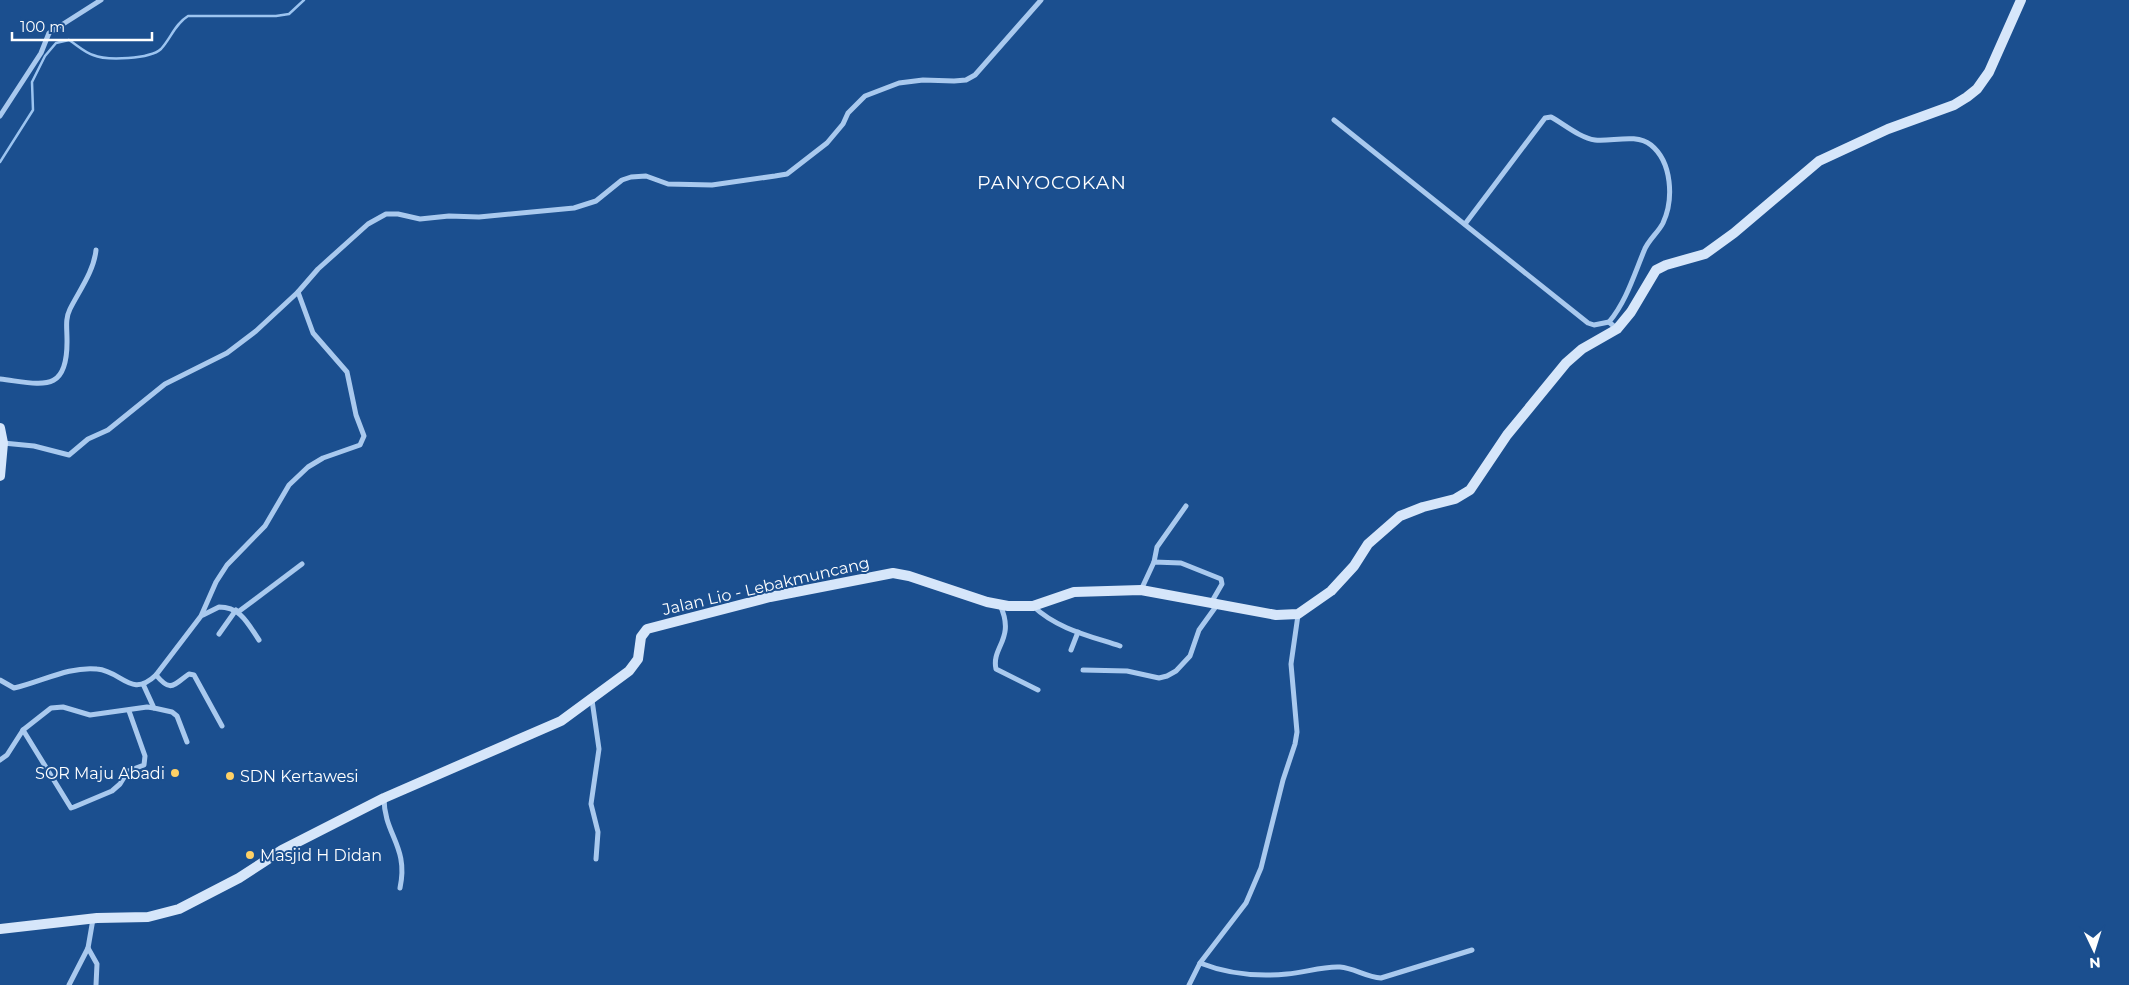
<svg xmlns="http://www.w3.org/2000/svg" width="2129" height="985" font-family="Montserrat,sans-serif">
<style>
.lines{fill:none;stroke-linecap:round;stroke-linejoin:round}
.stream{stroke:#9cc4f0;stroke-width:2.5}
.street{stroke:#a9c9ee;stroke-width:5}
.secondary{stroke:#d6e6fa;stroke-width:10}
.poi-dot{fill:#ffd166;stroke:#1b4f8f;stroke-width:2}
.labels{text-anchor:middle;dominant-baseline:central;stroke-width:4;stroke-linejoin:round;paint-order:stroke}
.street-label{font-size:16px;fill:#fff;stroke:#1b4f8f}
.poi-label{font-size:16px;fill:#fff;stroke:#1b4f8f;text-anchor:start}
.quarter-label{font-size:19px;letter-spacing:1px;fill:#fff;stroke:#1b4f8f}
</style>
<rect width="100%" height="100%" fill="#1b4f8f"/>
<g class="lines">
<path class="stream" d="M0,162L33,110L32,82L45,56L56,43L69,40C77,45 84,52 93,55C107,61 150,59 161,49C171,38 175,24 188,16H276L289,14L304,0"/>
<g class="street">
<path d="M0,116L41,53L49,33L101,0"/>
<path d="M1334,120L1588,323L1594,325L1609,322"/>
<path d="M1465,224L1545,118L1551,117C1564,124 1580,138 1595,140C1612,142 1636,133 1651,145C1672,162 1674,199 1663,223C1658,233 1648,240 1644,251C1634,275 1626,302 1609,322L1617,329"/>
<path d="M0,379C42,384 68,395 67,339C67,328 65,319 70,309C79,291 94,271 96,250"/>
<path d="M3,443L34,446L69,455L88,439L108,430L165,384L227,353L256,331L298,292"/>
<path d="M1154,562L1157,547L1186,506"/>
<path d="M1141,590L1154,562L1181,563L1221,579L1222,584L1211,603"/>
<path d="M1000,605C1016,639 991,647 996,669L1038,690"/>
<path d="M1033,606C1057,629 1090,636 1120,646"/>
<path d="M238,612L302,564"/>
<path d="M203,615L219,607C241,607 248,624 259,640"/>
<path d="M219,634L236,610"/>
<path d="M1071,650L1078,632"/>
<path d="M1083,670L1127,671L1159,678L1167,676L1176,671L1190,656L1199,630L1217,605"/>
<path d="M156,675C171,693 173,685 189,674L194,675L222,726"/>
<path d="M0,680L14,688C41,682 69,666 97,669C122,671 131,699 156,675L201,616L216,582L227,565L265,526L289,485L308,467L323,458L360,445L364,436L356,415L347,372L313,333L298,292L318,269L368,224L386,214H398L420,219L449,216L479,217L574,208L596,201L622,180L631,177L646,176L668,184L712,185L775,176L787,174L827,143L843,124L848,113L865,96L899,83L923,80L954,81L966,80L975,75L1041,0"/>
<path d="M143,684L154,708L172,712L177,716L187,742"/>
<path d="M592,700L599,749L591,804L598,832L596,859"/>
<path d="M23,730L71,808L74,807L112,791L120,784L128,771L144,765L145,756L129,711"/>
<path d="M0,760L7,755L23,730L51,708L63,707L90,715L147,707L154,708"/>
<path d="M384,798C384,835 409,846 400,888"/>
<path d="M88,948L97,964L96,985"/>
<path d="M1200,963C1228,974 1256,977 1287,974C1304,973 1322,966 1340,967C1354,968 1366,977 1381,978L1472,950"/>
<path d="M69,985L88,948L93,919"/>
<path d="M1189,985L1200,963L1246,903L1261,868L1283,780L1295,744L1297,732L1291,664L1298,615"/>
</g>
<g class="secondary">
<path d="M0,428L3,443L0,476"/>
<path d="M0,929L97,918L148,917L179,909L239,878L282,850L384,798L561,721L629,671L638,659L641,637L647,629L770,597L893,573L909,576L987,602L1008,606H1033L1074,592L1141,590L1276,615L1298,614L1331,591L1354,566L1368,544L1400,516L1423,507L1455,499L1470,490L1507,435L1566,363L1582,349L1617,329L1631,312L1656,270L1666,265L1705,254L1734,233L1819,161L1888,129L1954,105L1967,97L1977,89L1989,72L2021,0"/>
</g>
</g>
<g class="poi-dot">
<circle cx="175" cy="773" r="5"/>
<circle cx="230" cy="776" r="5"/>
<circle cx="250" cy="855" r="5"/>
</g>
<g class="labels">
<g class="street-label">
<text transform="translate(766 586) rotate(-13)">Jalan Lio - Lebakmuncang</text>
</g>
<g class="poi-label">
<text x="165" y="773" text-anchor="end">SOR Maju Abadi</text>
<text x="240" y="776">SDN Kertawesi</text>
<text x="260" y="855">Masjid H Didan</text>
</g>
<g class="quarter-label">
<text x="1052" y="182">PANYOCOKAN</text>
</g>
</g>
<g transform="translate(2094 950) rotate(176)" stroke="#1b4f8f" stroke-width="4" paint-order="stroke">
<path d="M0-4L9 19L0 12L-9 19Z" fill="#ffffff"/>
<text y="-8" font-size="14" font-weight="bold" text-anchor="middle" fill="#ffffff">N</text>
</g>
<path d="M12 32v8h140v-8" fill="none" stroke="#ffffff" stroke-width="2.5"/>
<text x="20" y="32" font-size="15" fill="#ffffff" stroke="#1b4f8f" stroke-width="4" paint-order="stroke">100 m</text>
</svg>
